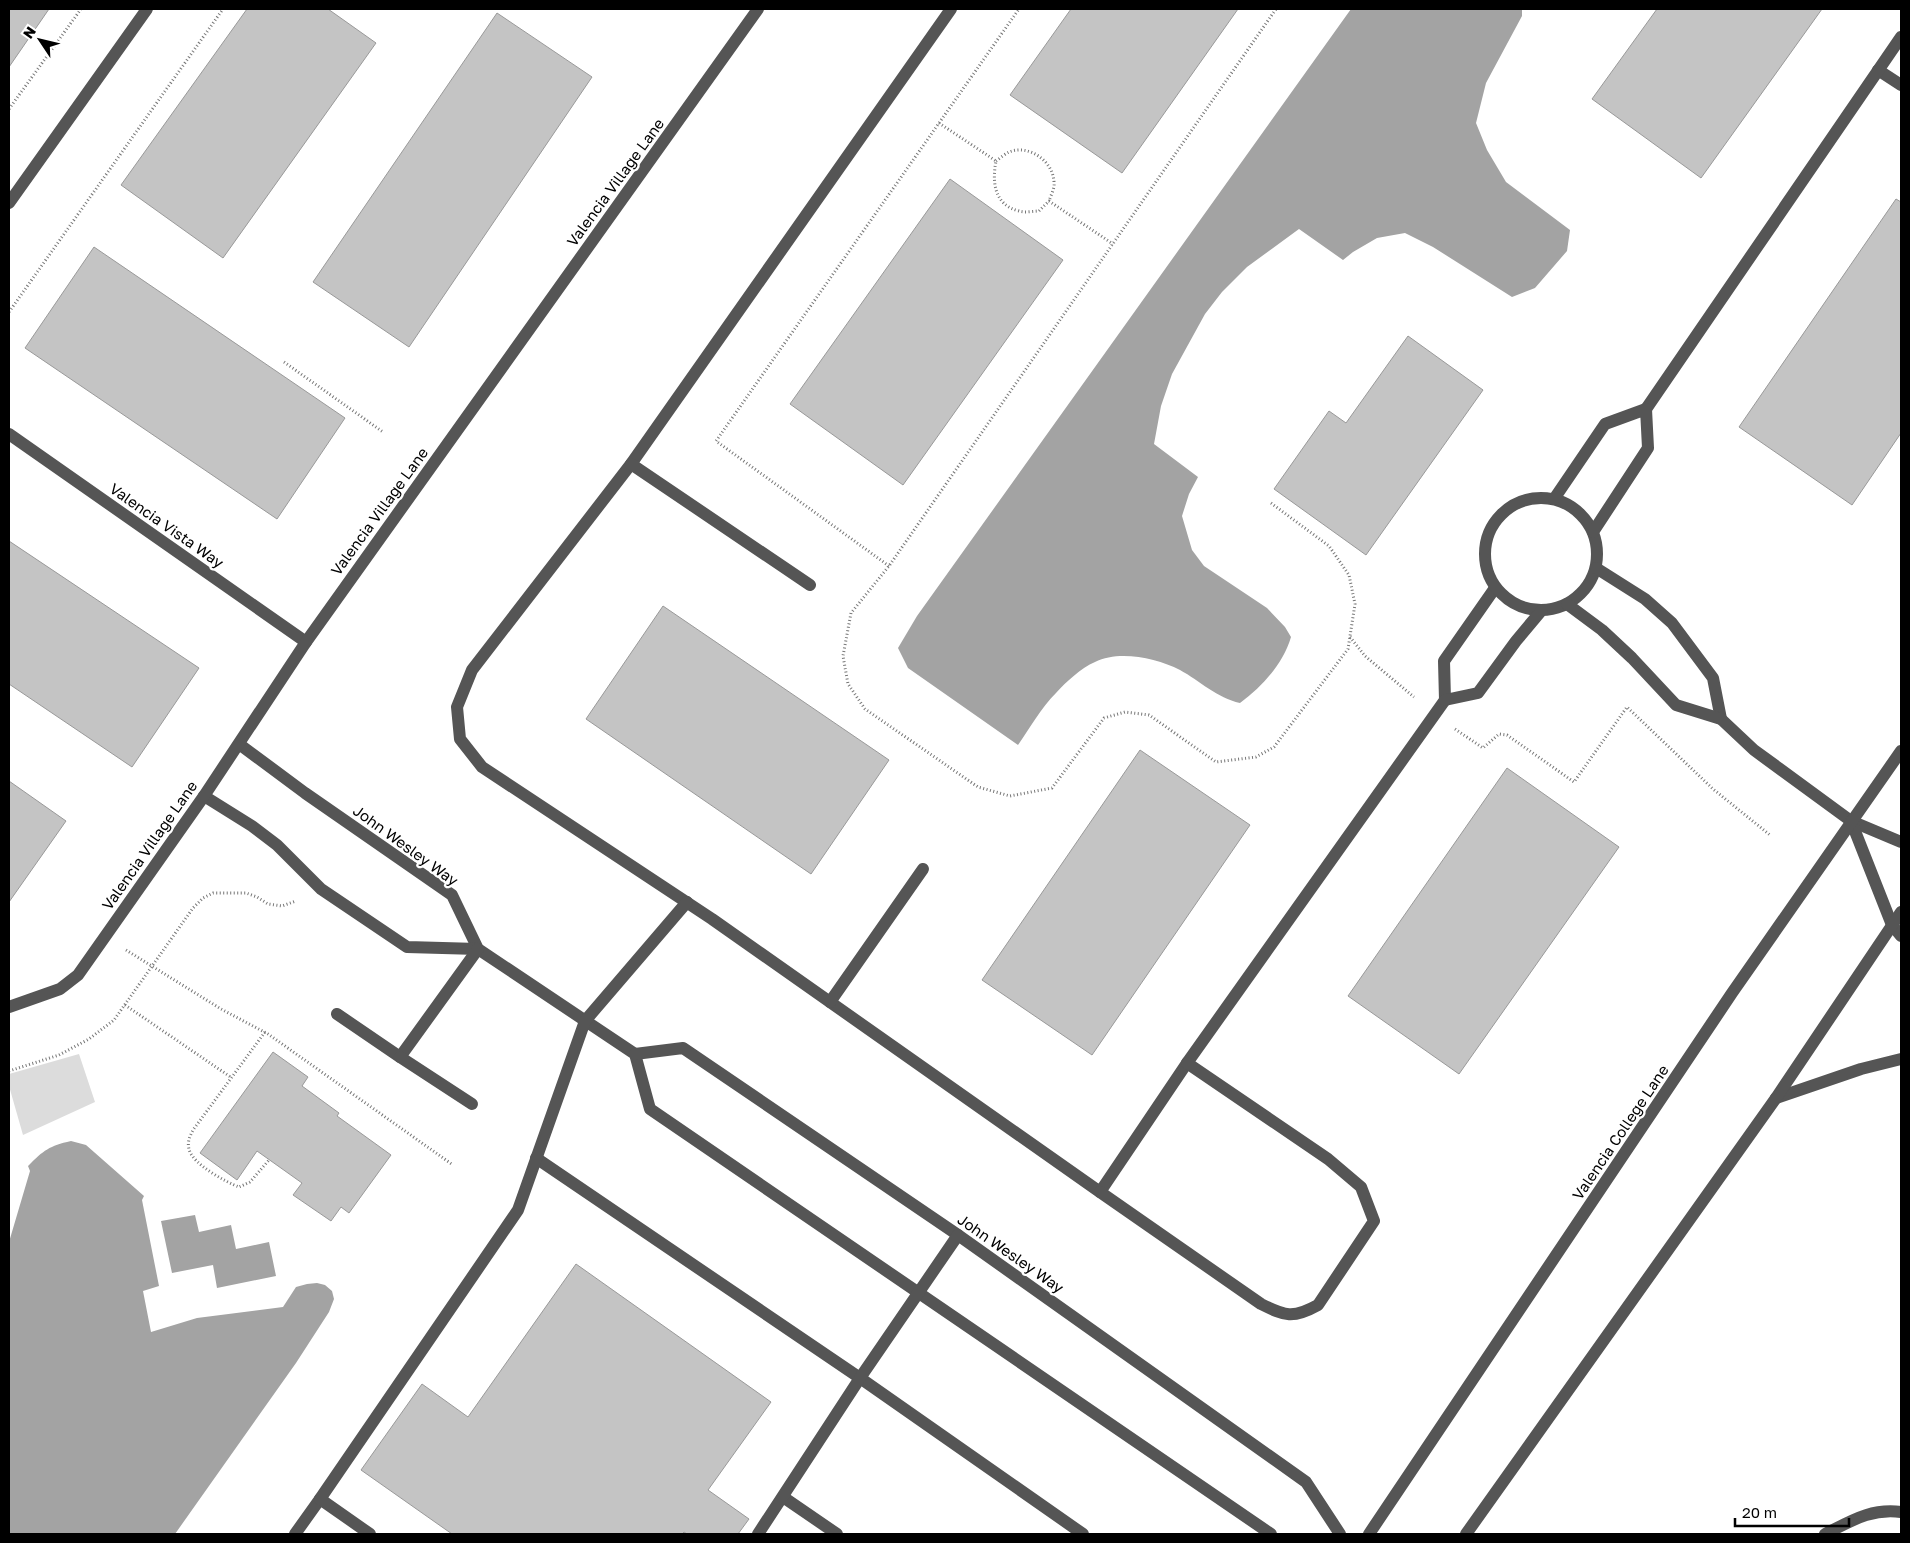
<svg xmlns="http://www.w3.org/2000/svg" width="1910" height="1543" font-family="'Golos Text',sans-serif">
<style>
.green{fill:#dcdcdc}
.water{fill:#a3a3a3}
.building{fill:#c4c4c4;stroke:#999}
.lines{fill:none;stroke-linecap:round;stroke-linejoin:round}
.path{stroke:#777;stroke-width:3;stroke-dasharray:1 2.5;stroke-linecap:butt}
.minor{stroke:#555;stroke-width:12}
.labels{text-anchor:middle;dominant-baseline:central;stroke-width:4.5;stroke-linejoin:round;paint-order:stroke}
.street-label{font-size:15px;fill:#000;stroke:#fff}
</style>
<rect width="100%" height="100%" fill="#fff"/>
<path class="green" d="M79,1054L95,1102L23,1135L9,1086V1074Z"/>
<g class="water">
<path d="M1351,9H1522V16L1486,83L1476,123L1487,150L1506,182L1570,230L1567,251L1535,288L1512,297L1433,247L1405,233L1377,238L1353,252L1343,260L1299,229L1247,267L1222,292L1205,314L1172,374L1161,406L1154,444L1198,477L1189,494L1182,516L1192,550L1204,566L1267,608L1285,627L1291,637C1283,664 1262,687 1240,703C1217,698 1200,681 1180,670C1156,658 1119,650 1095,662C1081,668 1066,682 1056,693C1041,708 1030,728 1018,745L908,668L898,648L917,616Z"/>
<path d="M71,1141L86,1145L144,1196L142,1200L159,1286L143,1291L151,1332L197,1318L283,1307L296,1287L307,1284L317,1283L325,1285L332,1291L334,1299L329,1312L296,1363L175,1534H9V1242L30,1171L28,1166C44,1150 49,1146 71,1141Z"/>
<path d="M195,1215L199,1232L231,1225L236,1249L269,1242L276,1276L217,1288L213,1265L172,1273L161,1221Z"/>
</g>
<g class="building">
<path d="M9,9H49L9,67Z"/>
<path d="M247,9H328L376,43L223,258L121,185Z"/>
<path d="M1071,9H1238L1122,173L1010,95Z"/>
<path d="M1657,9H1822L1701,178L1592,99Z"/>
<path d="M497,13L592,77L409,347L313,282Z"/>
<path d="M950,179L1063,260L903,485L790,404Z"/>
<path d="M1896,199L1901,202V433L1852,505L1739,427Z"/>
<path d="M94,247L345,418L277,519L25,348Z"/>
<path d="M1408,336L1483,390L1366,555L1274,489L1329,411L1346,423Z"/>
<path d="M9,541L199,668L132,767L9,684Z"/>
<path d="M663,606L889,760L811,874L586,719Z"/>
<path d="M1140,750L1250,825L1092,1055L982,980Z"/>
<path d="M1507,768L1619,847L1459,1074L1348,996Z"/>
<path d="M9,781L66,821L9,902Z"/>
<path d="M273,1052L308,1077L302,1086L339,1113L337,1116L391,1155L349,1213L341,1207L331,1221L293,1195L302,1183L257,1151L237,1180L200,1153Z"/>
<path d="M576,1264L771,1402L708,1490L749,1519L738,1534H687L684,1532L682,1534H452L361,1470L422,1384L468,1417Z"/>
</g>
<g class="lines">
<g class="path">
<path d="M9,109L81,9"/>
<path d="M939,123L996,161C992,182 994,205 1019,211C1025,213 1033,211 1039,211L1049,201L1113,244"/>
<path d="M996,161C1000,158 1005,154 1009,152C1029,144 1053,161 1054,182C1055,188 1051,195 1049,201"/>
<path d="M9,312L223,9"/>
<path d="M284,362L383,432"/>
<path d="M1271,503L1329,546L1349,575L1355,604L1348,649L1274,747L1256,757L1216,762L1149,715L1125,712L1104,718L1052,788L1010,796L978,787L865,709L848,684L843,656L851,613L889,566L1276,9"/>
<path d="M889,566L716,441L1019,9"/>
<path d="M1350,637L1365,656L1414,697"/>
<path d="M1455,729L1483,748L1499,734L1507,735L1574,782L1627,707L1713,789L1770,835"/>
<path d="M126,950L221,1009L268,1034L453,1165"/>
<path d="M125,1005L232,1078"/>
<path d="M265,1032L193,1130C190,1136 187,1142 189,1149C192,1164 226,1182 239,1187L250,1182L269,1160"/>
<path d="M9,1071L59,1055L89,1039L114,1020L193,908L203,898L213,893H246L257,897L268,904L282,906L296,901"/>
</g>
<g class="minor">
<path d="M951,9L631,464L472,670L457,707L460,739L482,767L712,919L1100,1192L1187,1063L1445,700L1444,661L1495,588"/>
<path d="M1878,70L1901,85"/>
<path d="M9,203L147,9"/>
<path d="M1646,409L1901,37"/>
<path d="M9,434L306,642"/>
<path d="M631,464L810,585"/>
<circle cx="1541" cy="554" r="56"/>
<path d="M1554,499L1605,424L1646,409L1648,448L1593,532"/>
<path d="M1596,568L1645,599L1672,623L1713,678L1721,719"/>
<path d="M1567,604L1602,630L1632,658L1676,705L1721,719L1754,750L1851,821L1901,842"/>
<path d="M1445,700L1478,693L1516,641L1542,610"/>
<path d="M239,744L305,793L452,895L478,949L635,1054L650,1109L1271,1534"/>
<path d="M204,796L252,826L277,845L321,889L407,947L478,949"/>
<path d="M1851,821L1892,925L1901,936"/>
<path d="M830,1002L923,869"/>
<path d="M9,1007L60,989L78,975L204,796L306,642L758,9"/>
<path d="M337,1014L400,1057L478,949"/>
<path d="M635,1054L683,1048L958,1235L1306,1482L1340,1534"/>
<path d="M400,1057L472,1104"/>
<path d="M1776,1098L1861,1069L1901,1059"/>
<path d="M536,1158L860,1378L1083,1534"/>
<path d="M1100,1192L1261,1304C1285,1316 1293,1319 1318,1305L1374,1221L1361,1187L1328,1159L1187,1063"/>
<path d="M783,1497L837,1534"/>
<path d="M295,1534L320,1499"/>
<path d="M370,1534L320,1499L518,1210L585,1021L687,902"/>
<path d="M758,1534L860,1378L958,1235"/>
<path d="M1369,1534L1732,993L1901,751"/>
<path d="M1466,1534L1776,1098L1901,912"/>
<path d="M1825,1534C1851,1521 1871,1508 1901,1512"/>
</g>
</g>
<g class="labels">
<g class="street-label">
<text transform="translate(615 182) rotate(-54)">Valencia Village Lane</text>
<text transform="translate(379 511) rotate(-54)">Valencia Village Lane</text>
<text transform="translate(167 525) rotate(35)">Valencia Vista Way</text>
<text transform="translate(149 845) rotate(-55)">Valencia Village Lane</text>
<text transform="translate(406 845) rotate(36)">John Wesley Way</text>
<text transform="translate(1620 1132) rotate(-56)">Valencia College Lane</text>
<text transform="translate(1011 1253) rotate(35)">John Wesley Way</text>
</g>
</g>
<rect width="1910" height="1543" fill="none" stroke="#000000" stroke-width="20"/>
<g transform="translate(40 40) rotate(305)" stroke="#ffffff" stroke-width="4" paint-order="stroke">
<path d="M0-4L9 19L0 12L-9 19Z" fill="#000000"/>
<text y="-8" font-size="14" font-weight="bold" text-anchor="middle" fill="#000000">N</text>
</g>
<path d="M1735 1518v8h114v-8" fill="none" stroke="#000000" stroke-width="2.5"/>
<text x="1742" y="1518" font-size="15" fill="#000000" stroke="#ffffff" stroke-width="4" paint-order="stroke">20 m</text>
</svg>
